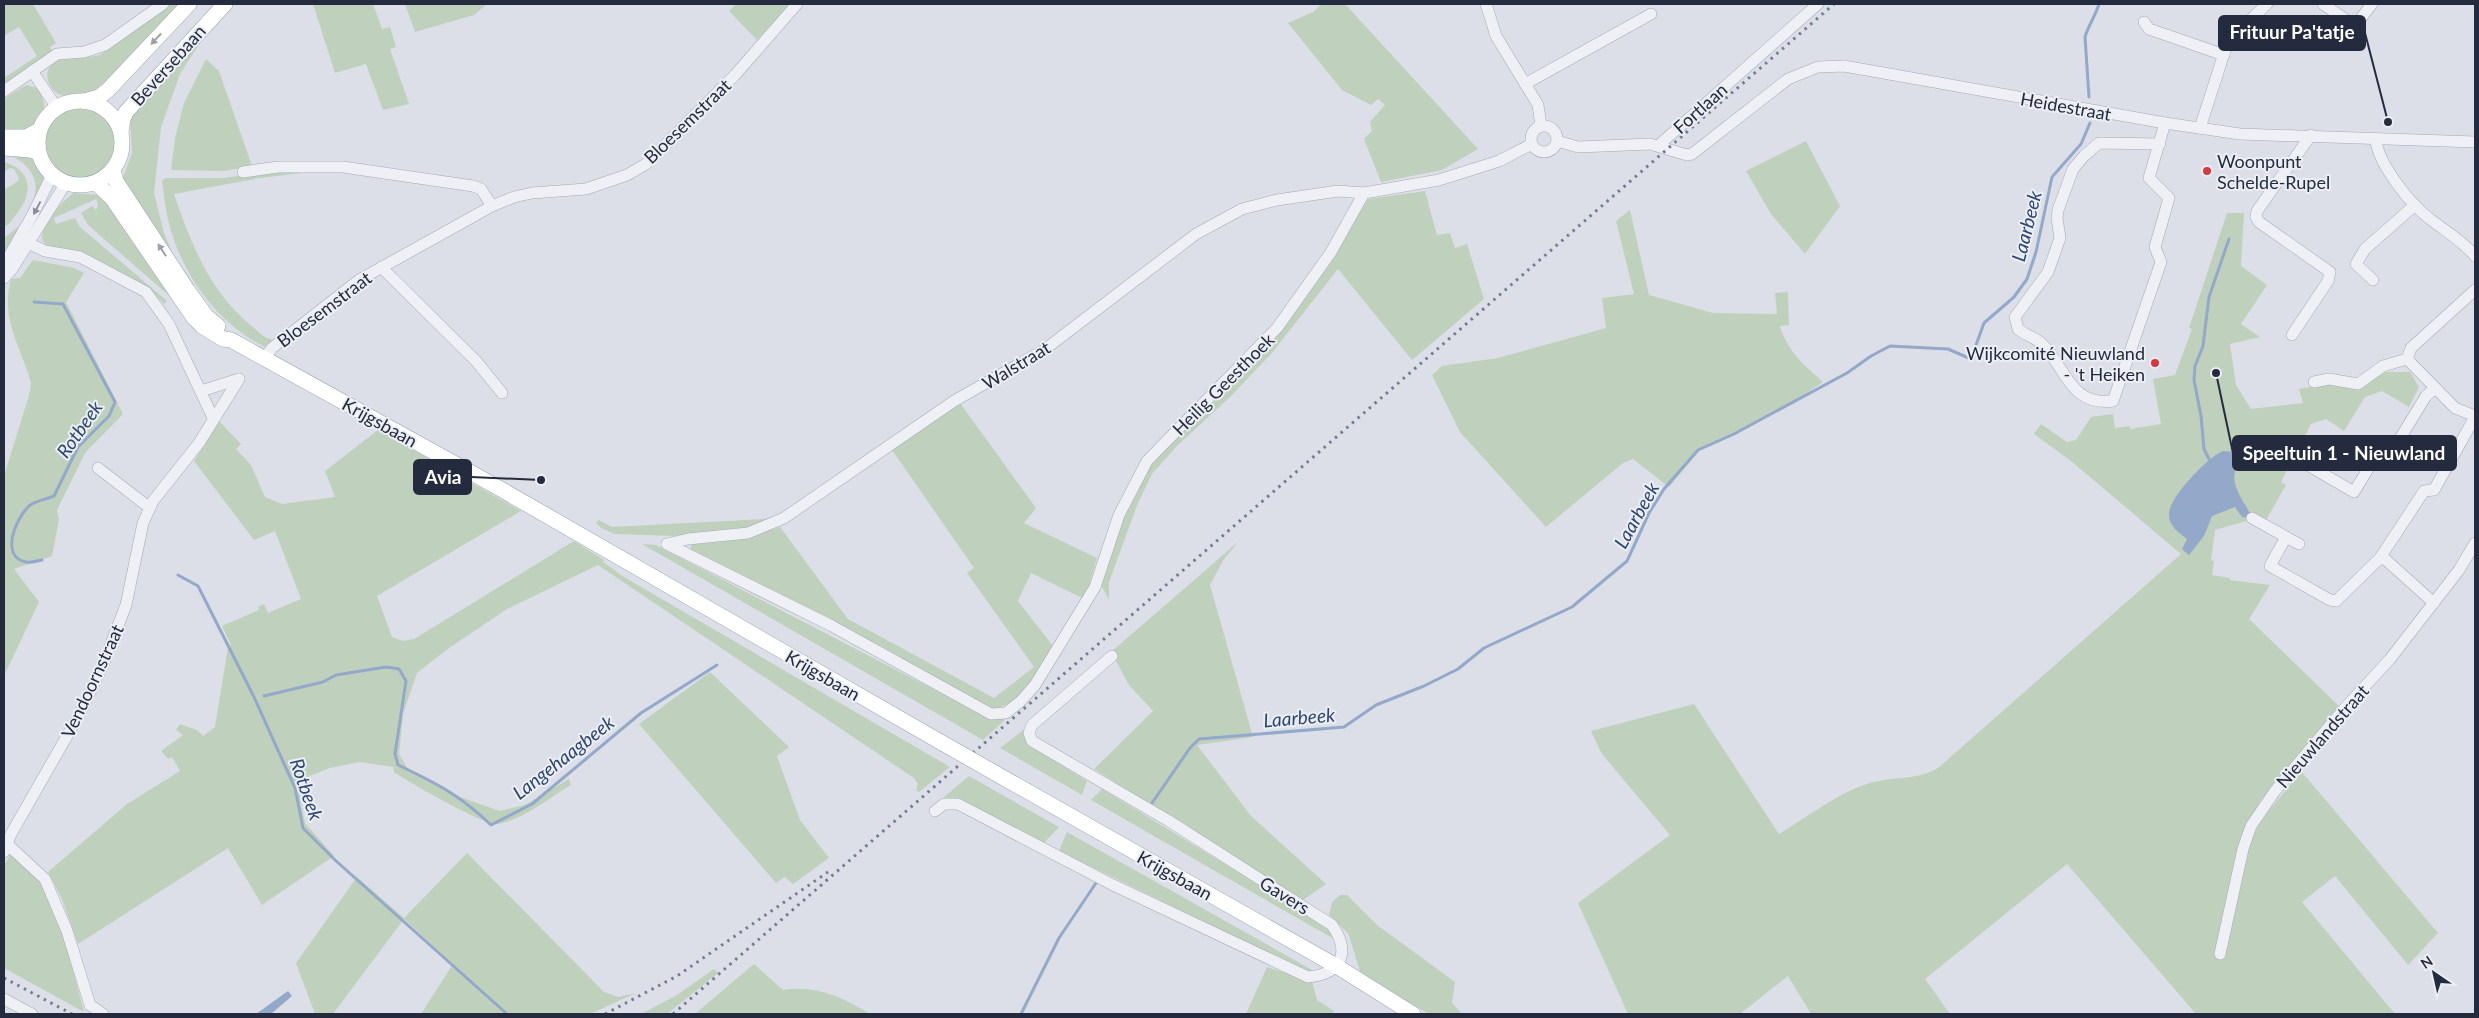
<svg xmlns="http://www.w3.org/2000/svg" width="2479" height="1018" font-family="Lato,sans-serif">
<style>
.green{fill:#bfd1bc}
.water{fill:#94a8ca}
.lines{fill:none;stroke-linecap:round;stroke-linejoin:round}
.stream{stroke:#94a8ca;stroke-width:3}
.minor-casing{stroke:#a5a9b4;stroke-width:12}
.major-casing{stroke:#9aa2b3;stroke-width:16}
.minor{stroke:#eef0f5;stroke-width:11}
.major{stroke:#fff;stroke-width:15}
.rail{stroke:#747c91;stroke-width:3;stroke-dasharray:2.5 5;stroke-linecap:butt}
.major-bridge-casing{stroke:#9aa2b3;stroke-width:16;stroke-linecap:butt}
.major-bridge{stroke:#fff;stroke-width:15}
.oneway{fill:#9da0a8}
.oneway2{fill:#8a8e9a}
.poi-dot{fill:#d5383f;stroke:#ebeef5;stroke-width:2}
.labels{text-anchor:middle;dominant-baseline:central;stroke-width:4;stroke-linejoin:round;paint-order:stroke}
.street-label{font-size:18px;fill:#252b3e;stroke:#ebeef5}
.poi-label{font-size:18px;fill:#252b3e;stroke:#ebeef5;text-anchor:start}
.water-label{font-size:19px;font-style:italic;fill:#2d4573;stroke:#ebeef5}
.leader{fill:none;stroke:#252b3e;stroke-width:2}
.callout-dot{fill:#252b3e;stroke:#ebeef5;stroke-width:2}
.callout{fill:#252b3e;stroke:#252b3e;stroke-width:2}
.callout-label{font-size:19px;text-anchor:middle;font-weight:bold;fill:#fff}
</style>
<rect width="100%" height="100%" fill="#dcdfe7"/>
<g class="green">
<path d="M4,4H33L56,43L50,47L53,53L4,86V78L37,56L19,27L4,36Z"/>
<path d="M172,4H185C167,22 150,41 132,60C125,68 117,78 108,85C96,93 80,98 65,96C49,94 40,71 55,62C68,54 85,59 100,55Z"/>
<path d="M313,4H373L382,29L390,27L396,47L390,49L409,104L383,110L366,64L335,73Z"/>
<path d="M405,4H487L474,15L415,32Z"/>
<path d="M736,4H792L757,40L729,11Z"/>
<path d="M1322,4H1345L1478,149L1442,170L1381,182L1364,139L1372,131L1370,122L1385,105L1378,99L1371,105L1342,90L1288,23L1313,12Z"/>
<path d="M205,35L180,74L161,127L154,193L164,233L174,257L122,180L132,153L130,119Z"/>
<path d="M206,59L219,71L252,166L224,171L171,170L175,138L184,103Z"/>
<path d="M26,85L37,88C49,106 46,116 30,130L4,133V99Z"/>
<circle cx="80" cy="143" r="36"/>
<path d="M1806,141L1840,206L1805,254L1771,214L1746,171Z"/>
<path d="M11,156L33,157L38,163L45,182L33,201C41,181 30,164 11,156Z"/>
<path d="M4,162C34,171 33,195 15,216C12,220 9,225 4,227V190L18,181L19,179L14,169L10,168L4,172Z"/>
<path d="M286,169L319,171L260,178L174,194C191,244 210,293 253,327C258,332 266,339 271,339L273,342L267,348C218,325 180,273 168,219C165,207 164,194 162,181L165,178H224Z"/>
<path d="M1425,191L1437,235L1450,233L1455,248L1467,244L1484,299L1412,360L1338,269L1271,354L1230,397L1177,446L1152,474L1138,503L1109,582V600L1100,583L1134,491L1153,460L1224,392L1278,333L1331,260L1368,199Z"/>
<path d="M74,193L99,195L111,206L173,299L88,225L81,213L92,206L96,210L98,205L96,199L54,218L56,224L75,218L80,227L167,301L164,304C136,270 90,262 51,249C46,245 42,242 42,237C42,223 63,200 74,193Z"/>
<path d="M1630,210L1649,295L1713,313L1777,314L1775,293L1788,292L1789,325L1780,326C1787,351 1805,366 1823,382L1781,410L1701,449L1669,487L1633,459L1623,463L1546,527L1460,432L1432,375L1442,366L1498,358L1606,328L1602,298L1634,294L1616,221Z"/>
<path d="M2227,213H2244L2241,266L2267,285L2241,324L2260,337L2230,344L2236,385L2251,409L2303,403L2299,389L2331,383L2355,388L2366,385L2384,372H2410L2419,387L2409,407L2382,391L2365,397L2344,431L2326,419L2311,424L2281,482L2286,485L2265,522L2256,518L2215,530L2211,560L2214,561L2212,575L2230,578V580L2270,585L2249,619L2340,707L2260,801L2245,828L2253,835L2268,812L2301,771L2438,933L2408,965L2335,876L2302,902L2395,1014H2196L2067,864L1925,979L1950,1014H1811L1788,976L1740,1014H1628L1578,903L1670,835L1602,754L1591,731L1694,704L1779,834C1808,817 1834,795 1867,784C1890,776 1917,781 1938,768L2181,554L2071,461L2034,434L2041,424L2067,442L2076,440L2091,417L2113,414L2115,428L2130,426V429L2161,424L2153,379L2175,375L2192,329L2189,328Z"/>
<path d="M18,227L20,230L4,260V238Z"/>
<path d="M33,260L74,268L84,273L66,302L123,414L85,453L57,510L59,520L52,556L14,569L39,602L4,676V476L30,392L31,383C21,346 0,320 11,279L20,278Z"/>
<path d="M960,403L1036,508L1024,523L1097,558L1089,586L1082,598L1031,573L1018,601L1053,646C1038,671 1023,704 992,709L983,705L885,648L690,551L692,543L751,537L780,527L848,619L994,698L1034,667L967,573L974,568L892,450Z"/>
<path d="M219,421L241,444L236,449L251,465L265,497L282,504L335,497L325,471L378,430L521,511L377,596L392,637L403,641L414,639L574,541L604,560L603,562L624,577L950,767L919,792L916,790L918,784L914,778L598,565L507,609L449,648L417,673L403,714L399,754L409,771L460,797L500,811L525,805L569,779L571,785C552,796 518,823 496,824C482,824 408,782 394,772L393,767L360,762L330,768L297,781L305,823L334,856L262,905L228,848L78,944L62,899L48,872L127,804L180,771L172,757L168,759L161,751L183,735L176,730L180,724L197,730L203,736L215,727L228,647L231,645L222,626L259,610L258,607L264,604L268,613L301,599L275,531L254,540L194,461Z"/>
<path d="M777,515L774,520L752,528L673,536L615,534L601,528L596,523L599,520L612,527L764,519Z"/>
<path d="M1238,542L1224,559L1210,585L1253,737L1197,745L1251,816L1326,884L1303,900L1094,769L1153,711L1129,685L1111,652Z"/>
<path d="M642,544L656,545L977,712L990,718H1007L983,740Z"/>
<path d="M710,672L789,747L777,756L800,820L829,858L793,884L785,877L776,883L639,724Z"/>
<path d="M1026,728L1025,738L1029,745L1087,781L1082,795L1000,748Z"/>
<path d="M969,776L1059,827L1043,844L959,799L950,798L931,808Z"/>
<path d="M1102,789L1328,927L1334,939L1091,800Z"/>
<path d="M1067,832L1314,971L1310,973L1059,851Z"/>
<path d="M467,853L604,992L618,997L636,993L590,1014H421L453,964L404,919L333,1014H315L296,963L357,877L404,918Z"/>
<path d="M10,855L38,877L63,932L84,1012L4,968V865Z"/>
<path d="M1340,895H1347L1377,925L1455,982L1452,1003L1462,1014H1429L1361,974L1348,933L1329,915L1332,902Z"/>
<path d="M754,964L783,990C816,985 843,997 870,1014H695Z"/>
<path d="M1267,967L1312,981L1317,1000L1334,1011L1332,1014H1246Z"/>
<path d="M714,969L718,973L667,1014H641L677,995Z"/>
</g>
<g class="water">
<path d="M2223,451L2257,454L2262,461L2263,467L2254,468L2251,461C2217,469 2244,501 2251,515L2249,518L2242,517L2235,507L2212,516L2204,536L2189,555L2182,549L2187,539C2179,533 2169,526 2169,515C2168,498 2208,457 2223,451Z"/>
<path d="M288,991L292,996L271,1014H256Z"/>
</g>
<g class="lines">
<g class="stream">
<path d="M2089,97L2085,37C2088,26 2095,17 2099,4"/>
<path d="M34,302L63,304L115,402L109,416L78,447L54,496C47,499 35,501 29,506C15,519 0,557 26,562C31,563 37,561 42,560"/>
<path d="M2209,459L2204,449L2201,416L2194,380L2195,366L2203,346L2209,297L2229,239"/>
<path d="M178,575L198,586L254,697L295,788L303,828L335,860L507,1014"/>
<path d="M264,696L323,682L336,675L386,667L399,669L406,681L395,754L398,765C436,783 460,795 491,825L532,804L641,713L717,665"/>
<path d="M1152,803L1190,748L1199,739L1344,727L1376,705L1424,686L1458,669L1484,648L1572,607L1627,561L1649,513L1664,489L1698,450L1734,434L1847,373L1871,356L1890,346L1948,349L1971,359L1984,323L2014,297L2027,279L2036,252L2052,177L2081,144L2090,123"/>
<path d="M1021,1014L1059,938L1096,883"/>
</g>
<defs>
<g id="minor">
<path d="M1486,4L1496,36L1538,105L1541,126"/>
<path d="M2323,4L2355,26L2372,4"/>
<path d="M2144,22L2149,29L2224,55"/>
<path d="M32,71L57,108"/>
<path d="M1525,84L1651,14"/>
<path d="M4,91L57,54L84,52L105,45L163,4"/>
<circle cx="1544" cy="139" r="13"/>
<path d="M2200,128L2228,41L2267,4"/>
<path d="M2376,139C2377,163 2411,205 2430,219C2445,231 2463,241 2475,256"/>
<path d="M1557,141L1578,147L1650,144L1687,155L1692,154L1788,79L1818,67L1844,66L2165,123L2240,134L2475,142"/>
<path d="M2160,144L2099,143L2084,156L2073,169L2058,210L2057,218L2060,238L2048,272L2015,317L2018,329C2026,336 2036,337 2044,346C2067,371 2071,406 2113,401L2161,262L2155,247L2169,198L2149,178L2165,123"/>
<path d="M1659,145L1818,4"/>
<path d="M243,172L278,167H343L473,186L481,189L492,206"/>
<path d="M19,239L45,251L80,257L146,292L169,324L213,418"/>
<path d="M4,265L33,214L52,175"/>
<path d="M381,267L476,361L502,393"/>
<path d="M4,278L12,269L66,183"/>
<path d="M2373,280L2356,264L2365,249L2415,205"/>
<path d="M2292,335L2328,281L2330,272L2259,222L2256,217L2257,211L2311,135"/>
<path d="M265,358L272,348L359,280L492,206L514,197L532,193L586,189L627,175L646,164L735,75L797,4"/>
<path d="M2407,359L2455,408L2475,416"/>
<path d="M2314,382L2329,379L2358,384L2383,366L2407,359L2411,348L2475,290"/>
<path d="M201,391L239,379"/>
<path d="M2292,456L2354,492L2376,456L2393,450L2426,396L2434,389"/>
<path d="M98,468L150,508"/>
<path d="M2252,518L2286,537L2270,566L2330,600L2336,601L2380,558L2386,560L2434,603"/>
<path d="M2286,537L2299,544"/>
<path d="M667,544L832,626L991,714L1006,713L1021,701L1035,685L1095,587L1119,515L1147,461L1277,328L1331,252L1364,193"/>
<path d="M667,544L688,539L748,533L784,518L954,401L1044,350L1196,234L1242,209L1277,200L1338,191L1364,193L1439,180L1499,161L1532,144"/>
<path d="M2380,558L2424,491L2434,490L2475,417"/>
<path d="M935,811L944,804H958L1111,884L1308,977C1342,974 1351,952 1332,925L1169,821L1032,741L1029,733L1032,725L1112,656"/>
<path d="M7,844L45,879L67,931L90,1005L103,1014"/>
<path d="M4,852L11,834L79,715L103,665L126,605L143,523L153,501L199,443L239,379"/>
<path d="M2220,954L2243,849L2251,826L2275,791L2344,709L2390,659L2459,570L2475,543"/>
<path d="M4,999L32,1014"/>
</g>
<g id="major">
<circle cx="80" cy="143" r="42"/>
<path d="M84,101L99,97L108,90L189,4"/>
<path d="M121,132L123,119L126,112L225,4"/>
<path d="M4,137H26L39,130"/>
<path d="M4,148L30,150L39,153"/>
<path d="M113,170L116,181L188,291L206,316L218,326"/>
<path d="M96,183L112,198L194,318L202,326L223,339L231,340L497,487L944,744"/>
<path d="M995,773L1338,967L1413,1014"/>
</g>
</defs>
<use href="#minor" class="minor-casing"/>
<use href="#major" class="major-casing"/>
<use href="#minor" class="minor"/>
<use href="#major" class="major"/>
<g class="rail">
<path d="M4,978L72,1014"/>
<path d="M605,1014L677,976L828,872"/>
<path d="M673,1014L1834,4"/>
</g>
<defs>
<path id="major-bridge" d="M944,744L995,773"/>
</defs>
<use href="#major-bridge" class="major-bridge-casing"/>
<use href="#major-bridge" class="major-bridge"/>
</g>
<defs><path id="oneway-solid" d="M-6-.8H1V-3.2L6.5 0L1 3.2V.8H-6Z" transform="scale(1.25)"/></defs>
<g class="oneway">
<use href="#oneway-solid" transform="translate(156 39) rotate(133)"/>
<use href="#oneway-solid" transform="translate(162 250) rotate(-123)"/>
</g>
<use class="oneway2" href="#oneway-solid" transform="translate(37 208) rotate(118)"/>
<g class="poi-dot">
<circle cx="2207" cy="171" r="5"/>
<circle cx="2155" cy="363" r="5"/>
</g>
<g class="labels">
<g class="street-label">
<text transform="translate(168 65) rotate(-48)">Beversebaan</text>
<text transform="translate(2066 106) rotate(10)">Heidestraat</text>
<text transform="translate(1700 108) rotate(-42)">Fortlaan</text>
<text transform="translate(687 121) rotate(-44)">Bloesemstraat</text>
<text transform="translate(324 309) rotate(-37)">Bloesemstraat</text>
<text transform="translate(1016 365) rotate(-31)">Walstraat</text>
<text transform="translate(1223 384) rotate(-45)">Heilig Geesthoek</text>
<text transform="translate(380 422) rotate(29)">Krijgsbaan</text>
<text transform="translate(823 675) rotate(30)">Krijgsbaan</text>
<text transform="translate(92 681) rotate(-65)">Vendoornstraat</text>
<text transform="translate(2322 736) rotate(-49)">Nieuwlandstraat</text>
<text transform="translate(1175 875) rotate(29)">Krijgsbaan</text>
<text transform="translate(1285 895) rotate(32)">Gavers</text>
</g>
<g class="poi-label">
<text x="2217" y="161">Woonpunt<tspan x="2217" dy="21">Schelde-Rupel</tspan></text>
<text x="2145" y="353" text-anchor="end">Wijkcomité Nieuwland<tspan x="2145" dy="21">- 't Heiken</tspan></text>
</g>
<g class="water-label">
<text transform="translate(2026 226) rotate(-76)">Laarbeek</text>
<text transform="translate(79 429) rotate(-55)">Rotbeek</text>
<text transform="translate(1636 515) rotate(-61)">Laarbeek</text>
<text transform="translate(1299 717) rotate(-5)">Laarbeek</text>
<text transform="translate(563 757) rotate(-38)">Langehaagbeek</text>
<text transform="translate(307 789) rotate(71)">Rotbeek</text>
</g>
</g>
<path class="leader" d="M2388 122L2365 33M2216 373L2233 453M541 480L471 477"/>
<g class="callout-dot">
<circle cx="2388" cy="122" r="5"/>
<circle cx="2216" cy="373" r="5"/>
<circle cx="541" cy="480" r="5"/>
</g>
<g class="callout">
<rect x="2219" y="16" width="146" height="34" rx="5"/>
<rect x="2233" y="436" width="223" height="34" rx="5"/>
<rect x="414" y="460" width="57" height="34" rx="5"/>
</g>
<g class="callout-label">
<text x="2292" y="39">Frituur Pa'tatje</text>
<text x="2344" y="460">Speeltuin 1 - Nieuwland</text>
<text x="443" y="484">Avia</text>
</g>
<rect width="2479" height="1018" fill="none" stroke="#252b3e" stroke-width="10"/>
<g transform="translate(2434 973) rotate(326)" stroke="#ebeef5" stroke-width="4" paint-order="stroke">
<path d="M0-4L9 19L0 12L-9 19Z" fill="#252b3e"/>
<text y="-8" font-size="14" font-weight="bold" text-anchor="middle" fill="#252b3e">N</text>
</g>
</svg>
